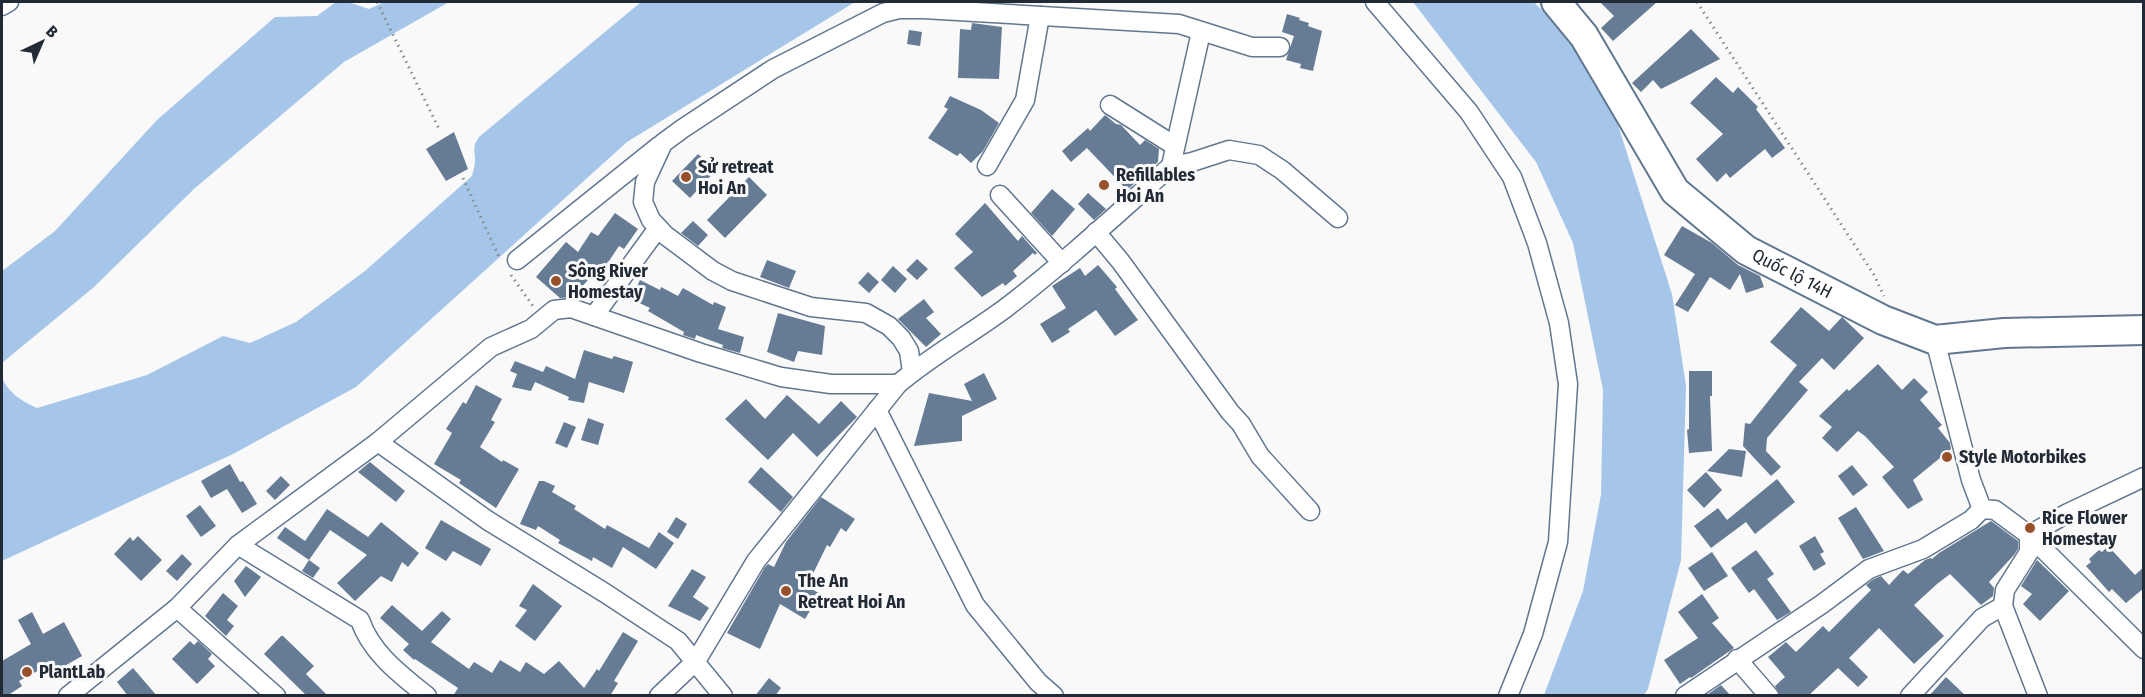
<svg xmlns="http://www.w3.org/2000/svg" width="2145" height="697" font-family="'Fira Sans Condensed',sans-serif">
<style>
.water{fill:#a6c6e9}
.building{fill:#667b94}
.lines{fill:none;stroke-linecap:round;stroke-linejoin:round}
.street-casing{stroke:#61778f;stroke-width:21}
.primary-casing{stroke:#61778f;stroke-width:32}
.path{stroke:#868b90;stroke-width:3;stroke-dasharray:1.5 4.5;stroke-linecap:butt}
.street{stroke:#fff;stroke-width:18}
.primary{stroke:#fff;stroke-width:28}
.poi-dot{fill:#97502a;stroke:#f9f9f9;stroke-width:2}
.labels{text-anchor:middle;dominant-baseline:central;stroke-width:6;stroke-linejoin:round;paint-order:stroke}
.poi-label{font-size:18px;font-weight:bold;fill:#222b35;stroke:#f9f9f9;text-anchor:start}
.street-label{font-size:18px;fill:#222b35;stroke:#f9f9f9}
</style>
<rect width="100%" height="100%" fill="#f9f9f9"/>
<g class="water">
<path d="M336,2H348L369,9L384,2H449L344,62L194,189L94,287L2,363V271L55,231L157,120L275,17L317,16Z"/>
<path d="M641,2H855L627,142L356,387L233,454L2,561V377C7,392 23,402 37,408L147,375L223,336L250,343L296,322L365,271L472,176C473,171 475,166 475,161C475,150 472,147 479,137Z"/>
<path d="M1413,2H1534L1569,38L1617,122L1672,294L1686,386L1681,560L1648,689L1644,695H1544L1583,591L1601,495L1603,390L1573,243L1536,162Z"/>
</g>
<g class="building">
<path d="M1600,2H1657L1613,41L1601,28L1614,16Z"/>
<path d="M1287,14L1300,18L1299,20L1309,23L1308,26L1322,31L1313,71L1300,68L1301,64L1286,60L1294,36L1282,32Z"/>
<path d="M972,23L1002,27L999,79L958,78L960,29L971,30Z"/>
<path d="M1691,29L1720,59L1661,89L1653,80L1641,92L1632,83Z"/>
<path d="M909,30L922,32L920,46L907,44Z"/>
<path d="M1716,77L1733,93L1738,87L1758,107L1756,109L1785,148L1772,158L1765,149L1730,178L1726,173L1717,182L1696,159L1723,134L1690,103Z"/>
<path d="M950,96L981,110L999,123L983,151L971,163L960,153L957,156L928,138L948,109L944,107Z"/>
<path d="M1105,115L1116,124L1121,125L1140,145L1145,140L1159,149L1158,162L1127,190L1087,148L1071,162L1062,151L1088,128L1090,131Z"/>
<path d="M454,132L468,169L446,181L426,149Z"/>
<path d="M698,154L716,170L690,198L672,181Z"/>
<path d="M749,177L767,195L725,238L707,220Z"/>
<path d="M1052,189L1075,209L1052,236L1031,213Z"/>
<path d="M1088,193L1106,209L1094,220L1078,204Z"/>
<path d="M985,203L1018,241L1022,236L1037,253L1035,255L1033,253L1013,271L1017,276L1005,286L1003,283L982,297L954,268L973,252L955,234Z"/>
<path d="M615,213L638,229L624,249L619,246L605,267L601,265L573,297L560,298L536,277L566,242L578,252L591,232L598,236Z"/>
<path d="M693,221L708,235L698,246L681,233Z"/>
<path d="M1682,226L1712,243L1738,265L1760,276L1764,287L1746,293L1740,274L1730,290L1710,277L1688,312L1675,305L1695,274L1664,255Z"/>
<path d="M917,259L928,269L917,280L906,270Z"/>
<path d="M767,260L796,271L789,288L760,277Z"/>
<path d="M1098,265L1117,287L1115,289L1138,320L1115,336L1096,310L1068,329L1070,332L1052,343L1040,324L1066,308L1052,286L1080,268L1085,276Z"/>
<path d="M893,266L907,279L895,293L881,280Z"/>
<path d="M868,272L879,282L869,293L858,283Z"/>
<path d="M640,280L660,290L661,287L678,296L683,288L713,305L714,302L726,307L718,329L744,337L740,353L722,348L723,345L696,335L695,339L683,335L684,332L648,311L650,308L631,299Z"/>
<path d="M924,299L934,312L926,318L941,334L926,347L898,319Z"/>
<path d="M1801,307L1829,331L1842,317L1864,338L1834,370L1822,358L1799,382L1808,390L1767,438L1766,451L1781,467L1771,476L1743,446L1745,423L1750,424L1797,365L1770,342Z"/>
<path d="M778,313L825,326L822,355L798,351L794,362L767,352Z"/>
<path d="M584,350L612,359L614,356L633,362L624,393L589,382L584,403L568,400L569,397L535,382L531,391L512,387L517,374L510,371L515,361L543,372L546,366L575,379Z"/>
<path d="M1878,364L1902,390L1914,378L1928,392L1920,400L1942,425L1938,428L1950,443L1951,449L1913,480L1923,500L1908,509L1882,477L1894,467L1865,436L1858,431L1837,452L1822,438L1832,427L1819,416L1847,389L1849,391Z"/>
<path d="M1689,371H1712V396H1710L1712,451L1689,453L1687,430L1689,429Z"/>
<path d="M984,373L997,399L962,416V441L914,446L929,393L972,401L964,384Z"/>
<path d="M476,385L502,399L491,420L495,422L480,447L502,462L503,460L519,469L496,508L459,483L461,480L434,464L452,433L446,429L463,402L466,404Z"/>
<path d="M787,395L819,424L841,401L857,417L817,457L793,433L768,460L725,419L746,399L765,419Z"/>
<path d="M588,418L604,424L598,445L581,440Z"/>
<path d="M564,422L576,427L567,448L555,443Z"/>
<path d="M1729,449L1746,451L1742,477L1707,471Z"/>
<path d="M370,462L405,491L396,502L358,472Z"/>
<path d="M230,464L240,482L243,481L257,504L242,513L227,489L211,498L201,481Z"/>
<path d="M1852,465L1868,485L1853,496L1838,476Z"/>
<path d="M761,467L793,497L781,512L748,482Z"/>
<path d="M1706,472L1722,490L1704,508L1687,490Z"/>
<path d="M281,476L290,485L275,500L266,491Z"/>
<path d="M1777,479L1795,502L1755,534L1746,522L1711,548L1694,526L1718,508L1727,520Z"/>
<path d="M539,481H544L555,486L552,492L576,506L574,509L605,529L607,525L649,548L659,532L674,543L656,569L623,547L612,568L593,557L592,561L558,543L560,540L538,526L536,530L520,524Z"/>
<path d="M821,497L855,519L846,532L841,528L830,547L827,545L807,586L820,594L805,619L780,604L760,649L727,633L765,567L768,564L774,567L786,542Z"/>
<path d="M200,505L216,526L201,537L186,516Z"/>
<path d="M1856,507L1884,551L1863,559L1838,518Z"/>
<path d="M327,509L368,537L381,522L419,553L408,567L402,562L392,582L381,576L355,601L337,583L367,555L330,530L309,560L277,538L285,527L305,541Z"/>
<path d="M676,517L687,524L678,539L667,532Z"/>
<path d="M441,520L491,549L481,566L453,551L446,561L425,548Z"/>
<path d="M1991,521L2018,541V549L2014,555L1989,582L1994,588L1993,596L1981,605L1950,574L1937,584L1914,605L1944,636L1914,664L1879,628L1849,658L1868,677L1858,687L1838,668L1808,696H1780L1775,686L1785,677L1768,657L1786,642L1796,652L1823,626L1829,632L1871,590L1866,585L1874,579L1881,576L1889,585L1903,570L1908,574L1925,560L1931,558L1932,559L1939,553Z"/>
<path d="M138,536L162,560L141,581L114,554L130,537L133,541Z"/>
<path d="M1815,536L1824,552L1820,554L1826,564L1814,571L1799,546Z"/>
<path d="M2108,546L2135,575L2144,567V588L2126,603L2112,589L2109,592L2086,566L2091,562L2089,559L2099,550L2102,552Z"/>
<path d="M1756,550L1774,574L1767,579L1791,612L1777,620L1754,589L1749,593L1731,568Z"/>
<path d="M1712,552L1728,576L1704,591L1688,568Z"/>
<path d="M182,554L192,564L177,581L166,571Z"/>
<path d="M309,560L320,568L313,578L302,571Z"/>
<path d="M2037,560L2069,591L2040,621L2023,604L2032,594L2021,586Z"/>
<path d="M246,566L261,577L245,597L234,581Z"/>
<path d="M692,569L706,577L693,597L709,608L700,621L668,606Z"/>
<path d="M533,584L562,606L535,641L515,626L527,610L519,606Z"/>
<path d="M223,593L238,606L227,620L234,626L226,636L205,616Z"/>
<path d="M1702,594L1719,618L1712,623L1734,648L1691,678L1690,677L1680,684L1664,660L1698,638L1678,612Z"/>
<path d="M392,605L422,631L442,611L451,619L431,642L469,669L474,662L492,673L500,660L520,672L526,662L544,674L559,661L584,688L597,669L599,671L623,632L638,641L614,681L618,683L610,696H453L458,688L415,659L414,660L403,650L409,644L380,618Z"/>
<path d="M32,612L43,634L64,622L82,656L61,668L64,673L50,681L43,668L19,681L22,686L7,696H2V661L31,644L18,620Z"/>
<path d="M281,636H283L314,666L306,674L328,696H307L264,654Z"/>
<path d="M190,641L194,645L198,641L212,654L208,659L215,666L197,684L172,659Z"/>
<path d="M133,668L157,696H128L117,682Z"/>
<path d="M1946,677L1966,696H1929Z"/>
<path d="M769,678L781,688L775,696H755Z"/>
<path d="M1721,685L1731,696L1707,695Z"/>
</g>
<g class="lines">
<defs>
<g id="street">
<path d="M1375,2L1469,112L1512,177L1537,243L1559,323L1568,384L1558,542L1533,634L1508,696"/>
<path d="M2,6L9,2"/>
<path d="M1110,105L1175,146"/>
<path d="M987,166L1025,100L1040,16"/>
<path d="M1171,166L1201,32"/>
<path d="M1000,195L1062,263"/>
<path d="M1096,232L1121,262L1230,412L1241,424L1260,456L1310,511"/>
<path d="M517,260L659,146"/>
<path d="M594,316L658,228"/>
<path d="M1935,340L1971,480L1982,509L1995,510L2029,535L2144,649"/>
<path d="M912,372L909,351L901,338L889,326L866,313L811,307L732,281L713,271L665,235L651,220L643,202L645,182L663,143L682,129L773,69L883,13L899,9H923L1179,24L1252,47H1280"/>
<path d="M877,410L975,605L1038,682L1054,696"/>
<path d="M378,442L487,520L605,593L678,641L723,696"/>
<path d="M2029,535V552L2005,590L2003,606L2038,696"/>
<path d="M2029,535L2066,514L2144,477"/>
<path d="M238,545L360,620C371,653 401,675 427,696"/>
<path d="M177,608L276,696"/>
<path d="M1737,659L1769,696"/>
<path d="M68,696L177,608L238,545L378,442L491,347L531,329L554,310L571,308L701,353L781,377L831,384H898"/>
<path d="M659,696L696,661L756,561L898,384C932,355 971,334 1007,307C1064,263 1117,214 1171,166L1192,162L1229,150L1259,155L1282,170L1338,218"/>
<path d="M1685,696L1822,604L1869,569L1923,549L1971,520L1982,509"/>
<path d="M1910,696L1982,618L2003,606"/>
</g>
<g id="primary">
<path id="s1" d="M1556,2L1584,36L1675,191L1746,250L1883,320L1935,340L2004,333L2144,330"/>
</g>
</defs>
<use href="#street" class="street-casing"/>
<use href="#primary" class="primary-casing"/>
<g class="path">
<path d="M377,2L440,131"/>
<path d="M1697,2L1874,275L1884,296"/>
<path d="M463,178L499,257"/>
<path d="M511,275L533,306"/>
</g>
<use href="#street" class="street"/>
<use href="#primary" class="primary"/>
</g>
<g class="poi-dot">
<circle cx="686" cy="177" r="6"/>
<circle cx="1104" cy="185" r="6"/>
<circle cx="556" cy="281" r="6"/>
<circle cx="1947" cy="457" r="6"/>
<circle cx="2030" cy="528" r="6"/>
<circle cx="786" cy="591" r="6"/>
<circle cx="27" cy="672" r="6"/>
</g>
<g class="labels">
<g class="poi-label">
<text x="698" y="167">Sử retreat<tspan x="698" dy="21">Hoi An</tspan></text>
<text x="1116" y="175">Refillables<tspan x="1116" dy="21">Hoi An</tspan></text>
<text x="568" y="271">Sông River<tspan x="568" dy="21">Homestay</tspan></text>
<text x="1959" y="457">Style Motorbikes</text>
<text x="2042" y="518">Rice Flower<tspan x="2042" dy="21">Homestay</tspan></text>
<text x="798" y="581">The An<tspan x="798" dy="21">Retreat Hoi An</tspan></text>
<text x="39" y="672">PlantLab</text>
</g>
<g class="street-label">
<text stroke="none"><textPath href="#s1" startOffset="368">Quốc lộ 14H</textPath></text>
</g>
</g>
<rect width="2145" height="697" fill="none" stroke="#222b35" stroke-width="6"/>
<g transform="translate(42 42) rotate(44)" stroke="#f9f9f9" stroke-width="4.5" paint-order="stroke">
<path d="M0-4.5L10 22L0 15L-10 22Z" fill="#222b35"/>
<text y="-9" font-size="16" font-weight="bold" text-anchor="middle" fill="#222b35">B</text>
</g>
</svg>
